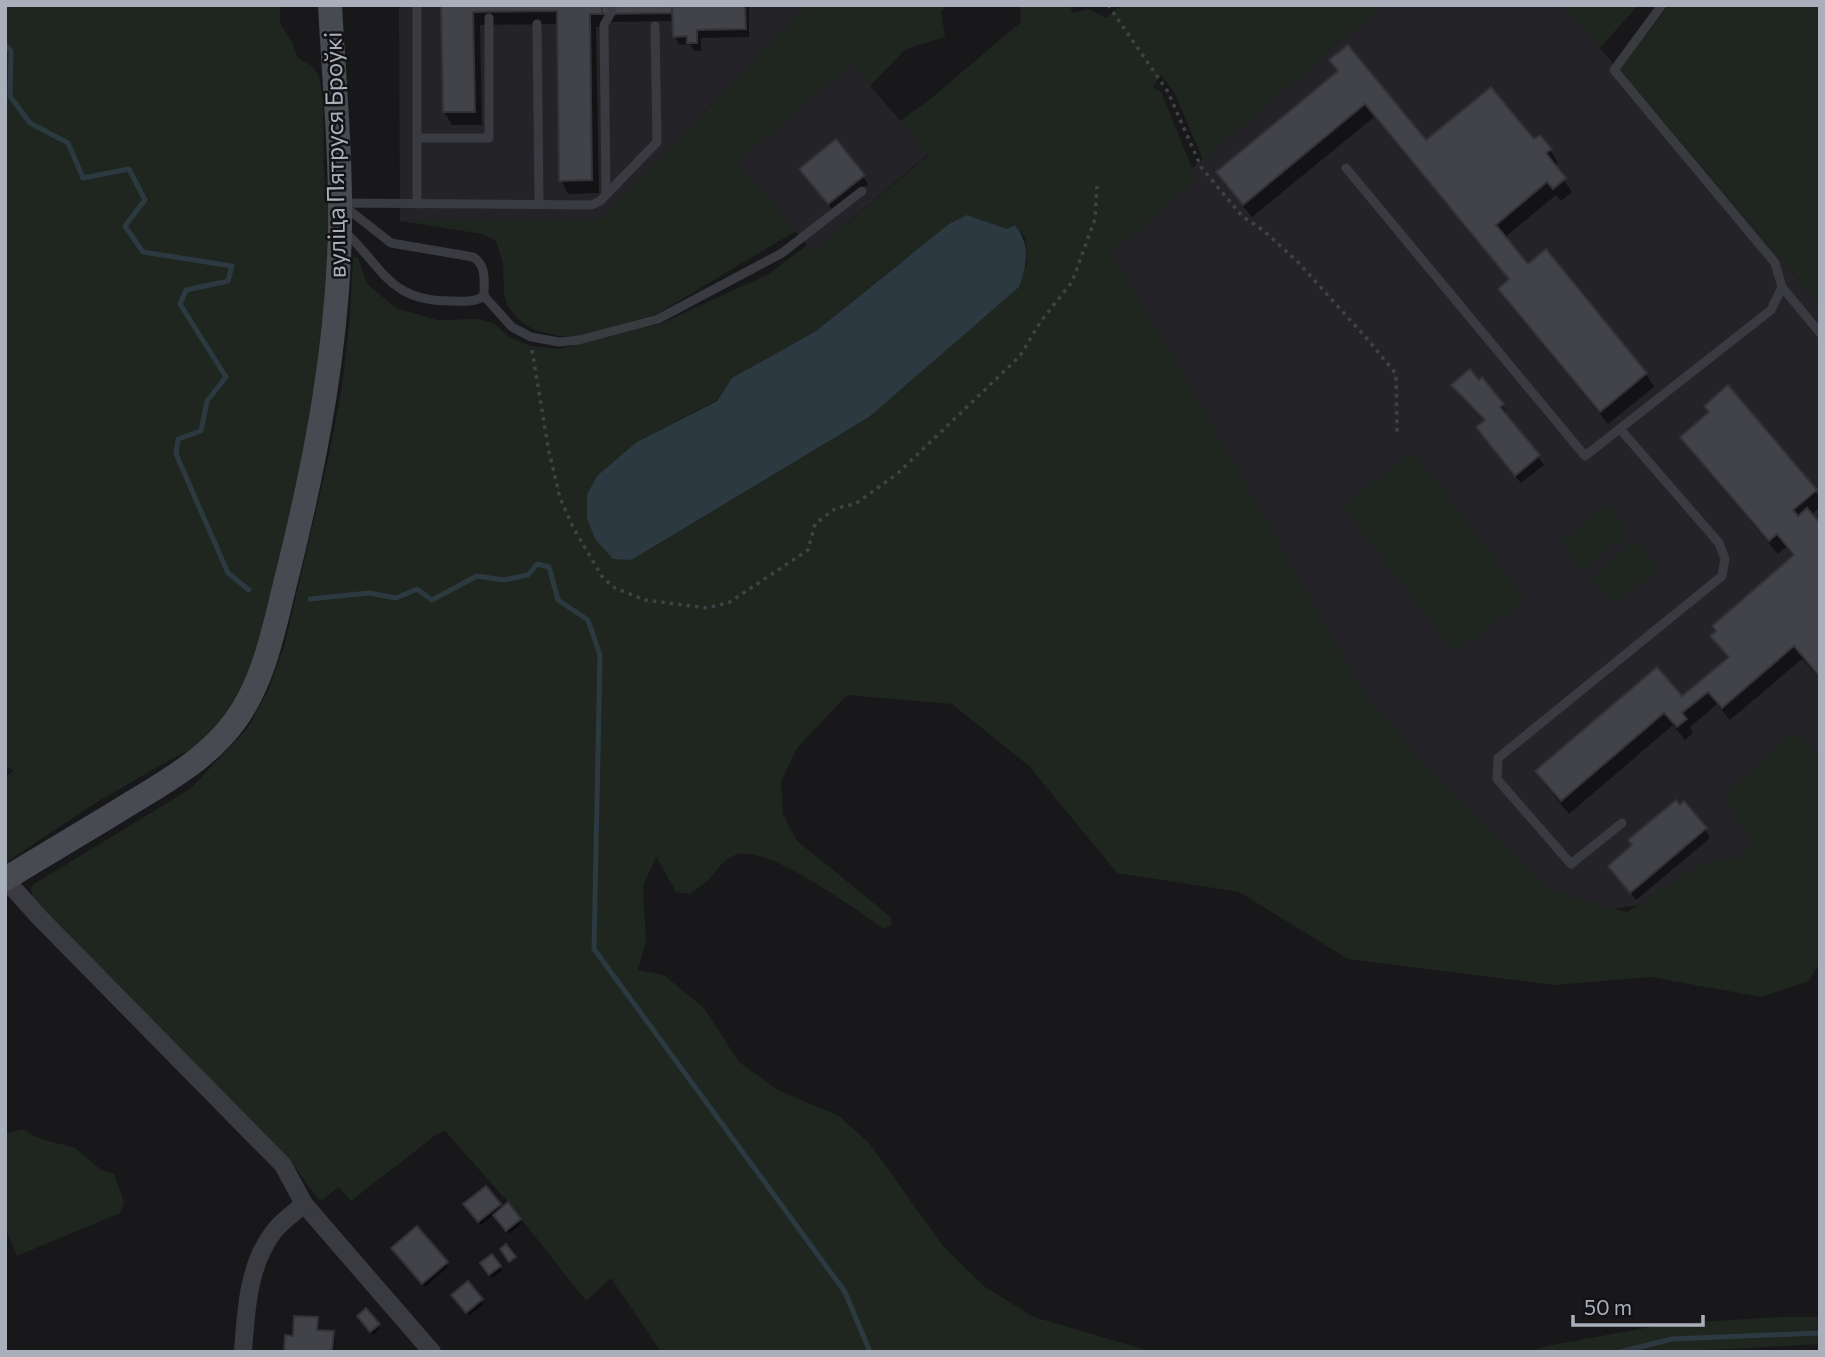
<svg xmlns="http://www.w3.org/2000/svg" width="1825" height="1357" font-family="Commissioner,sans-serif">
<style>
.built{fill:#242428}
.green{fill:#1e261f;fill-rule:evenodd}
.water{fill:#2d3940}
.shadow{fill:#0007}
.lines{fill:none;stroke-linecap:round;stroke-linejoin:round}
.stream{stroke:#2d3940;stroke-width:5}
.building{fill:#424348;stroke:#323237;stroke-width:2}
.path{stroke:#3f4247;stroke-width:3.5;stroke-dasharray:3.5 5;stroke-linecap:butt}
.lane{stroke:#393b40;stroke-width:9}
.street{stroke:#393b40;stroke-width:18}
.secondary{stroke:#474a50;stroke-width:24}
.labels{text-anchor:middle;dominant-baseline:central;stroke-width:5;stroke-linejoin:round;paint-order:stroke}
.street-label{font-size:24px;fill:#aab0bb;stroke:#131316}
</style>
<rect width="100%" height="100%" fill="#18181b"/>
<g class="built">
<path d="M399,5H809L598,220L400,221Z"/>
<path d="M1384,5H1563L1820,304V800L1704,896L1511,923L1286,656L1088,257Z"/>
<path d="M852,64L928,154L813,252L737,162Z"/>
</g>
<g class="green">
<path d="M5,5H280V23L293,44L298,58L311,65L319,76L323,101L324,175L331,227L319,384L284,551L247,682L228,716L204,742L170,760L97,802L5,863V777L14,771L5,765Z"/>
<path d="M809,5H949L941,11L945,37L906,49L870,86L851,65L737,162L796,231L657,314L578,336H559L534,330L518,319L507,305L504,294L503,263L496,241L482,234L400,221L598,220Z"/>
<path d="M1020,5H1069L1073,13L1089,9L1106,18L1121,5H1384L1203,160L1174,92L1161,75L1153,87L1161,92L1197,180L1111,253L1175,360L1363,691L1432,773L1553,891L1627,912L1700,864L1736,859L1753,845L1724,795L1795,732L1820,756V962L1809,981L1761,997L1651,977L1553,985L1348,959L1239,892L1117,873L1030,767L952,704L847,695L797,748L781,782L783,814L797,841L891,917L892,925L884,929C855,910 767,843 735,855C721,860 717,872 707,881C702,886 695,890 690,894L676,892L656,857L643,886L646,941L638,970L664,975L704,1008L739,1062L778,1090L839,1116L870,1144L943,1246L985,1287L1034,1317L1153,1352H661L611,1278L586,1301L508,1202L445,1131L437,1134L351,1201L338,1187L323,1200L318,1199L289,1159L33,899L31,888L34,884L190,789L247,729L268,691L285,643L329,455L342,387L350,315L353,257H358L367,284L396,308L437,320L480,319L495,324L508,336L531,346L559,349L660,324L769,274L807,245L813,252L928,155L900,121L929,100L1021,22ZM967,215L1007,229L1015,225L1025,237L1027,265L637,442L717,400L732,378L816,331L892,269Z"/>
<path d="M1563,5H1638L1600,48Z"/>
<path d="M1669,5H1820V304L1619,70Z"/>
<path d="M1414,452L1525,599L1455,653L1342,506Z"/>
<path d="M1606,505L1629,533L1583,570L1560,542Z"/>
<path d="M1637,540L1660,568L1614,605L1591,577Z"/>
<path d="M22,1129L38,1138L75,1148L101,1170L114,1174L124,1202L120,1213L17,1256L5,1227V1134Z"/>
<path d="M1782,1317H1820V1344L1672,1352H1529L1547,1346L1667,1324Z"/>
</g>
<path class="water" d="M967,215L1007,229L1015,225C1031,246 1027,263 1019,287L869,417L631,560L613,559L595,539L587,518V495L597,476L637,442L717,401L732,378L816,331L949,224Z"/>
<g class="shadow">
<path d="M443,5H749V37L701,38V51H694L690,44L679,45L675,36L674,21L609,22V27H596L599,193L568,194L561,180L559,24L480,25L482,125H452L444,112Z"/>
<path d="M1331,61L1426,143L1534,142L1550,150L1558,163L1554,166L1572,192L1561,201L1556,195L1504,238L1528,266L1646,374L1654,387L1608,424L1508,303L1500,289L1510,281L1374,117L1252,217L1226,186L1218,172L1338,73Z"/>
<path d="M863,176L868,184L834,212L807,178Z"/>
<path d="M1453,385L1502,405L1507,413L1505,415L1544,465L1521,483L1483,436L1478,427L1485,422L1458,394Z"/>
<path d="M1682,437L1815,491L1820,499V507L1811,515L1820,526V679L1802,659L1730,720L1717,704L1690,727L1693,733L1685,740L1673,725L1569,814L1545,785L1537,772L1682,699L1729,659L1713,636L1794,557L1786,547L1778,554L1690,450Z"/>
<path d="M1705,829L1710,838L1636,900L1610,866Z"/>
<path d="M499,1205L502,1210L520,1220L522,1223L509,1234L495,1214L481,1225L468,1208Z"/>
<path d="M396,1252L446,1263L448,1267L425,1287Z"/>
<path d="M492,1257L502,1271L492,1278L482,1264Z"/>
<path d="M467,1283L484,1304L469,1316L455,1299Z"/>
<path d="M317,1319L319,1331L333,1332L335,1336L334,1352H286L294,1338Z"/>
<path d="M361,1320L378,1325L380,1328L373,1335Z"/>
</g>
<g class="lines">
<g class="stream">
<path d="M5,45L11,51L10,96L30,123L68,143L83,178L129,169L145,200L125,226L143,252L232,266L228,281L186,290L180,304L226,377L207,401L201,431L178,439L176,454L228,573L249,590"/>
<path d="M310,599L369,593L396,598L417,589L432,600L477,576L504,580L528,575L537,564L549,567L558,600L588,620L600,655L594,949L845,1292L870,1352"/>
<path d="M1620,1352L1672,1339L1820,1333"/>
</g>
</g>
<g class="building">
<path d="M441,5H602V14H590L592,180L559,181L557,11L473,12L475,112H443Z"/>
<path d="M602,5H672V13L602,14Z"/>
<path d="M672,5H745L746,29L697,30V43H687V36L673,37Z"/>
<path d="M1348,45L1426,140L1491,87L1534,139L1540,135L1552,149L1546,153L1566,178L1553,189L1547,182L1496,225L1528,264L1546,249L1647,373L1600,412L1498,289L1509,279L1365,104L1243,205L1216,172L1338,71L1329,60Z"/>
<path d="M836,139L865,175L828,204L799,169Z"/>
<path d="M1470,369L1479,380L1482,377L1504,404L1500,407L1540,455L1515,476L1476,427L1485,420L1451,385Z"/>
<path d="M1728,385L1817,490L1793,510L1798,516L1807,508L1820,523V677L1794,646L1722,708L1708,692L1682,713L1687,719L1677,727L1664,713L1561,801L1535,771L1657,667L1682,696L1729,657L1710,636L1716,631L1712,626L1794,555L1777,534L1769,541L1680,437L1709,412L1704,406Z"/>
<path d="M1676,800L1680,805L1684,801L1707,828L1630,893L1608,866L1632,845L1628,840Z"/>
<path d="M486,1186L501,1204L478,1222L463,1204Z"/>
<path d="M508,1202L521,1219L506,1231L493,1215Z"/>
<path d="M417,1226L448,1262L422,1284L391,1248Z"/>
<path d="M506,1244L516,1257L509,1262L500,1249Z"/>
<path d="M492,1254L501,1266L489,1275L480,1263Z"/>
<path d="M468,1281L483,1299L466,1313L451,1295Z"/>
<path d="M366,1308L380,1324L370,1332L357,1316Z"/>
<path d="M294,1316L318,1317L317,1330L334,1331L332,1352H284L285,1335L293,1336Z"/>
</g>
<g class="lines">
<g class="path">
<path d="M1108,5L1168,92L1201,167L1242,216L1264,231L1297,261L1369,341L1396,374L1397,432"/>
<path d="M532,350L549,452L560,498L574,529L603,578L615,588L645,600L707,608L730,602L808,550L815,524L836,508L855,504L897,474L1020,356L1041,321L1072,282L1095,219L1097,186"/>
</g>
<g class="lane">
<path d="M417,5V204"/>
<path d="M537,24L539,204"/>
<path d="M417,138H489V18"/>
<path d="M1346,168L1585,456L1771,310L1782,287L1775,263L1614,70L1662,5"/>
<path d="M606,194L604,25L612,11V5"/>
<path d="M342,203L592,205L600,201L657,142L655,26"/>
<path d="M344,206L391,243L473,257C487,265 484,282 484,296C474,303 464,301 452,301C389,302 384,268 345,232"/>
<path d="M1782,287L1820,333"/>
<path d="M484,296L512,327L531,337L559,342L579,340L658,319L782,253L862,191"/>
<path d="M1621,430L1719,543L1725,559L1722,576L1498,758L1497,779L1571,864L1622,823"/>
</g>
<g class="street">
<path d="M5,879L40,918L283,1165L304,1204L432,1352"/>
<path d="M243,1352C246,1310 248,1264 275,1230C283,1220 295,1212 304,1204"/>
</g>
<path class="secondary" d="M5,879C43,856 81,833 118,811C160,785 206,761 235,721C266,679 275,622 288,572C316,459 338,345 340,227C341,154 334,79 330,5"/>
</g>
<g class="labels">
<g class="street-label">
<text transform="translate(334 155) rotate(-91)">вуліца Пятруся Броўкі</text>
</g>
</g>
<rect width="1825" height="1357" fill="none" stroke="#aab0bb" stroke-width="14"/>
<path d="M1573 1315v10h130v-10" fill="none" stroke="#aab0bb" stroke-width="3.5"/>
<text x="1584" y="1315" font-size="21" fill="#aab0bb" stroke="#131316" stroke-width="5" paint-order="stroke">50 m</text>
</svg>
